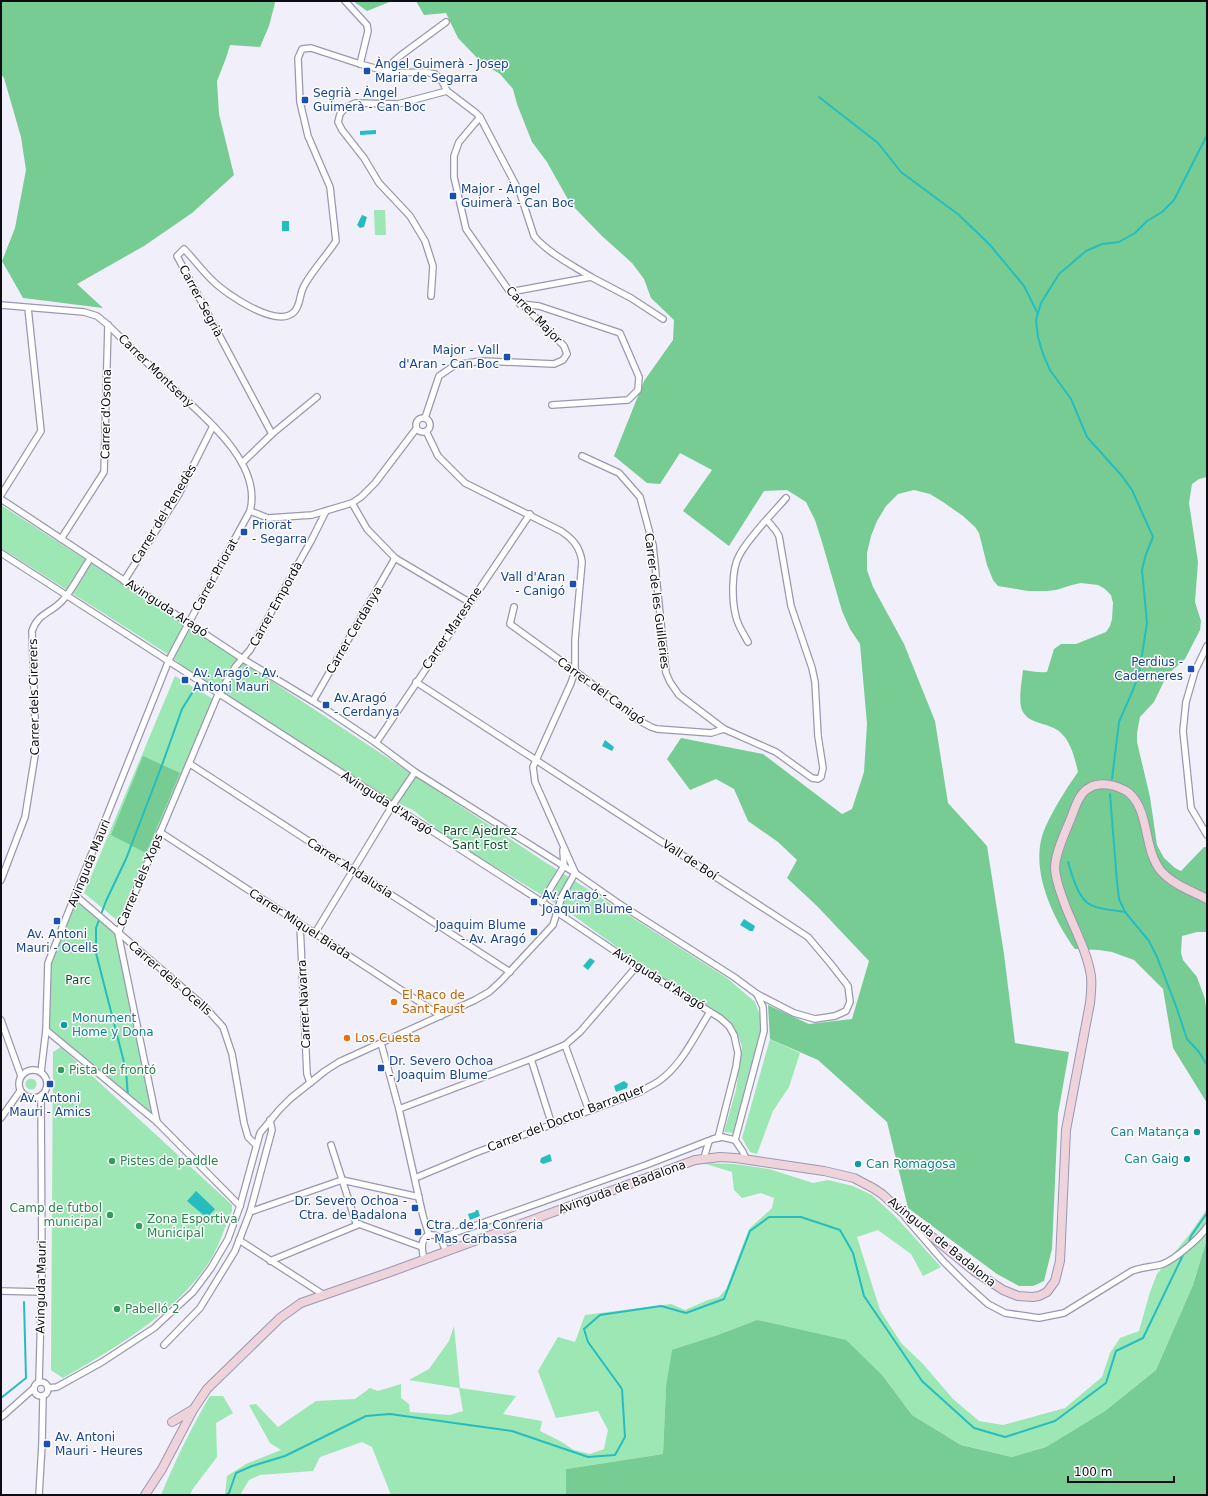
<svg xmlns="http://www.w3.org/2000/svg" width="1208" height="1496" font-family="'DejaVu Sans',sans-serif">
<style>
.green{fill:#9ce7b3}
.forest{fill:#76cc93}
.water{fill:#26bdc1}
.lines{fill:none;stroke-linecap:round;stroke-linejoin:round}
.stream{stroke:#26bdc1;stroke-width:2}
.street-casing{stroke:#9b97b2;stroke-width:8}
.secondary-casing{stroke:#9b97b2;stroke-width:10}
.street{stroke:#fff;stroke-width:5.5}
.secondary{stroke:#efd3db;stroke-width:8}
.transit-dot{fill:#1a4fb4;stroke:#fff;stroke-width:1.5}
.food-dot{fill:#e8710a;stroke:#fff;stroke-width:1.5}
.culture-dot{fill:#0f9aa8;stroke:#fff;stroke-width:1.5}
.leisure-dot{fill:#2e9e5b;stroke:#fff;stroke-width:1.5}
.labels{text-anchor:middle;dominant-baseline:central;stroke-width:3;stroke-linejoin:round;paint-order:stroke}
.transit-label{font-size:12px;fill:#164399;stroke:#fff;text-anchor:start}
.street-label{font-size:12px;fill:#0e0c15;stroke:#fff}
.park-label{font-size:12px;fill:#0b4e2a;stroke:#fff}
.food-label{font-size:12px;fill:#c56008;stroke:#fff;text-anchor:start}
.culture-label{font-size:12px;fill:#0d838f;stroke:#fff;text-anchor:start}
.leisure-label{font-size:12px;fill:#27864d;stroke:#fff;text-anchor:start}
</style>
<rect width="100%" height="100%" fill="#f0effa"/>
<g class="green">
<path d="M374,210H385L386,235H375Z"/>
<path d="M1,505L223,649L545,862L727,978L755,1002L761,1018V1033L733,1133L724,1132L736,1090L742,1046L733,1025L715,1010L639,963L563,908L445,836L413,810L391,800L201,679L166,653L1,548Z"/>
<path d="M175,676L213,699L118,921L84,893Z"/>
<path d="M76,896L118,933L157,1122L46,1030L48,963Z"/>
<path d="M770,1039L800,1053L789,1087L773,1111L757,1154L750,1152L742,1138Z"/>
<path d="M61,1047L232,1205V1211C225,1226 220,1244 211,1259C179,1311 115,1348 63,1378L51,1370L53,1052Z"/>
<circle cx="31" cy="1084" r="5.5"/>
<path d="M703,1163L735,1164L769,1169L813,1183L828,1180L853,1186L872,1195L896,1217L941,1267L923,1276L911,1254L878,1230L857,1237L880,1310L901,1343L923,1364L953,1399L979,1421L1003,1425L1065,1408L1102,1377L1110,1353L1120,1338L1139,1331L1150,1292L1157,1274L1189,1235L1207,1209V1239L1193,1285L1156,1370L1105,1411L1046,1447L1012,1457L961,1445L912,1415L883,1376L757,1320L715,1336L666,1387L663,1454L566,1469V1495H391L372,1447L362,1442L320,1457L313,1471L260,1475L249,1480L240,1495H225L227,1476L246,1464L281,1450L270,1443L249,1405L256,1404L278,1427L316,1401L355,1399L370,1388L378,1391L401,1384V1398L409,1404L410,1412L450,1415L463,1411L459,1388L409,1380L429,1369L449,1341L454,1326L460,1388L516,1396L503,1414L542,1421L540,1431L560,1441L574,1450L590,1454L604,1449L608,1430L598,1411L556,1418L538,1371L558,1337L575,1342L585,1315L671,1304L685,1310L708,1300L719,1297L726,1289L749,1229L772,1208L774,1198L761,1193L742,1198L734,1190L732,1172Z"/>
<path d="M210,1396H223L233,1413L216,1423L217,1457L192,1490L190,1495H161C175,1461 191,1428 210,1396Z"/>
</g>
<g class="forest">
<path d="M1,1H274L275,3L269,26L260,47L230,45L226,58L217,81L219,114L234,175L192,213L144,246L77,284L103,308L23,298L2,261L15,228L26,170L21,137L4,78L1,74Z"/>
<path d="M353,1H392L367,11Z"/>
<path d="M416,1H1207V477L1199,479L1192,484L1189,503L1198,562L1195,602L1201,621L1200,630L1185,659L1167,675L1154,702L1140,717L1137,733V742L1150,797L1157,845L1164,858L1175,868L1181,871L1204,847H1207V932H1197L1182,936L1181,953L1183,960L1197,977L1205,999L1207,1016V1103L1173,1048L1163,989L1134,960L1112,952L1099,950L1075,949C1052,917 1028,866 1045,828C1054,808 1066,789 1078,772C1075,759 1071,742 1061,733C1050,722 1028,725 1022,710C1018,700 1022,681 1023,670C1032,671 1038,673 1047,672L1054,649L1061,644H1076L1106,632L1110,626L1112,619L1113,603L1111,595L1105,589L1098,585L1081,583L1072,585L1056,590L1047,591H1028L998,586L993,580L987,565L979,533L975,527L963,516L943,502L930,494L914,490L898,494L886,506L877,521L871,536L867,553V570L873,587L904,644L935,721L948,803L987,846L1004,954L1015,1043L1069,1052L1058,1114L1052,1249L1044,1281L1033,1286H1019L997,1274L908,1208L887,1122L818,1060L770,1039L768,1005L809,1024L852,1019L869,961L817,906L787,878L797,860L778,842L748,821L734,789L716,779L690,790L667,759L681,738L763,754L842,814L852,809L864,772L867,724L860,644L850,629L842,611L822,542L815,520L806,502L787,490L764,491L729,546L683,511L712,470L680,453L660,484L647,483L614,456L644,381L673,340L674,320L651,298L644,279L632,263L602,236L570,203L547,162L532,142L517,104L513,89L500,74L482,63L458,38L446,13L424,15Z"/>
<path d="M143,756L180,773L146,853L111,835Z"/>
<path d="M1207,1239V1495H566V1469L663,1454L666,1387L672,1350L715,1336L757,1320L846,1340L883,1376L912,1415L961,1445L1012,1457L1046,1447L1105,1411L1156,1370L1193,1285Z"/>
</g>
<g class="water">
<path d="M376,130V134L360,135V131Z"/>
<path d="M362,215L367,217L364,227L360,228L357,225Z"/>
<rect x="282" y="221" width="7" height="10"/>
<path d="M605,740L614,747L612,751L602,746Z"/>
<path d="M744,919L755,926L753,931H750L740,925Z"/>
<path d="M590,958L595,961L588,970L583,966Z"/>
<path d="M624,1081L628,1084L627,1088L616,1092L614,1086Z"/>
<path d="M550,1154L552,1161L543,1164L540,1162L541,1158Z"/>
<path d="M196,1191L215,1209L207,1218L187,1201Z"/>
<path d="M476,1210H478L480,1216L470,1220L468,1214L475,1212Z"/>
</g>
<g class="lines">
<g class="stream">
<path d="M819,97L878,143L901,172L959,215L990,245L1024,286L1038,314"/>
<path d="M1112,779L1119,722L1133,690L1139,674L1147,623L1142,570L1146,554L1153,537L1132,490L1122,476L1087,437L1071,399L1050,370L1043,354L1038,337L1036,320L1041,303L1059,274L1086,251L1102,244L1119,242L1135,233L1147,221L1162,212L1174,200L1207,135"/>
<path d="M1110,794L1117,882L1119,899L1125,912L1149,941L1157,957L1176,1006L1187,1039L1199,1052L1207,1065"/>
<path d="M1068,862C1072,875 1078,899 1091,905C1100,910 1114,910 1125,912"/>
<path d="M128,1097L126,1070L96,953V928L106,901L126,859L162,765L182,709L192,693"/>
<path d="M1188,1244L1191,1236L1207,1213"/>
<path d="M1,1398L26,1378L24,1302"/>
<path d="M226,1495L229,1493L236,1473L252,1466L285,1456L366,1416L390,1414L512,1431L588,1457L615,1455L625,1437L622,1389L588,1342L584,1329L600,1315L661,1306L686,1313L724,1299L750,1231L769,1217H801L840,1230L853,1253L864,1296L922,1381L974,1428L1005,1437L1055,1421L1106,1383L1116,1351L1143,1338L1184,1253"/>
</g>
<defs>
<g id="street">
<path d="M345,1L367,25L368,31L360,64"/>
<path d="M384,70L400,56L446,22"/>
<path d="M510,292L591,277L631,298L663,319"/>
<path d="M431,296L433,266L425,241L410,216L379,183L364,158L342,130L338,122L340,114L345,108L355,103L398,104L447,91"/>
<path d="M520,304L539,306L620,333L639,377L638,390L628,400L552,405"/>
<path d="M1,305L84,312L97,316L108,325C129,346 151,366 172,387C203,416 263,463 250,511C223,561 195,610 169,660L48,963L46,1030L41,1072"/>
<circle cx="423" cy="425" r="7"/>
<path d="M425,418L439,376L455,365L481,361L554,364L563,360L567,354L564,346L510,292L466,229L454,177V156L459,142L480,117"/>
<path d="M426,431L438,456L465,483L561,531C573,539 580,547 582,562L575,640V671L571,683L533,767L535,782L575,872"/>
<path d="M272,434L177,256L184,249C194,259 202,271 213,281C226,294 277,329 294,312C301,305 299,295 304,286C312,271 326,256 336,241L330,187L308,136L300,102L298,58L302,49L311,48L360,64L393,73L425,72L435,74L441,79L447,91L476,113L480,117L520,193L534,236C548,253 572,265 591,277"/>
<path d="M582,456L619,473L640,497L653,545L666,673L670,682L679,695L724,729"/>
<path d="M242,463L272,434L317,397"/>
<path d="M1,495L41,431L28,308"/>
<path d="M1,499L243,659L324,708L376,743L415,772L575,873L618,903L734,977L757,994L763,1007L764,1031L735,1140L743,1152L746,1159"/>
<path d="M352,503L367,529L395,558L469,602"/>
<path d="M250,511L268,518L312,515L352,503L361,497L375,483L416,429"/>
<path d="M61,539L104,472L108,325"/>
<path d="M1,553L542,902L637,966L720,1018L729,1026L734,1035L738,1053L736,1067L718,1138"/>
<path d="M124,581L179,494L213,426"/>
<path d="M514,607L510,624L575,671L640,721L651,727L657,729L711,733L724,729L776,752L812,778L818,779L821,777L823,768L818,736L815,682L812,668L791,606L779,536L776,531L767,520"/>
<path d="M748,642C744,634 738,626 736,617C732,602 731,570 739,556C748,538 772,514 786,498"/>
<path d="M1207,646L1195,671L1186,702L1183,731L1191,808L1207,835"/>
<path d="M416,682L808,937L830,963L848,986L850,1002L846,1011L835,1016L815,1019L794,1013L757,994"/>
<path d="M313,701L395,558"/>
<path d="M376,743L530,514"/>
<path d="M190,764L510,972"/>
<path d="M160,832L441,1016"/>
<path d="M563,850L564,866"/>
<path d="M1,880L25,817L36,749L32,631C38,613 51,613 62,601C73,589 81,572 90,559"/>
<path d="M76,896L204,1006L223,1027L232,1054L244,1123L248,1137L256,1145"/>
<path d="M542,902L564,866"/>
<path d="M300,925L307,1074L310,1083"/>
<path d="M315,933L392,806L415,772"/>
<path d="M1,1020L21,1076"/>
<path d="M46,1030L157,1122L240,1206"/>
<path d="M381,1043L399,1109L423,1216L429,1235"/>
<path d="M565,1045L589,1111"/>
<path d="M531,1059L552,1125"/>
<circle cx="33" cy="1084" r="14"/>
<path d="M399,1109L531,1059L565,1045L580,1032L637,966"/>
<path d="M1,1118L20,1091"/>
<path d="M157,1122L118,933L217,697L236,666L250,650L311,541L326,511"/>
<path d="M331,1145L356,1223L422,1247"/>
<path d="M704,1158L709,1141"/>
<path d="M415,1178L475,1153L640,1092C646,1088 653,1085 659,1081C682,1065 695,1035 710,1012"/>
<path d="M250,1212L342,1180L419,1197"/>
<path d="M905,1217L943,1261L967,1285L988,1304L1005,1313L1039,1318L1064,1313L1132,1271C1142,1267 1153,1267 1163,1264C1175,1259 1200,1238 1207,1227"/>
<path d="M440,1238L646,1165L713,1139L722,1137L735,1140"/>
<path d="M239,1240L324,1295"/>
<path d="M424,1259C422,1251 419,1235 432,1235C435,1235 438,1236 440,1239C443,1242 444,1247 446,1251"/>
<path d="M270,1261L360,1224"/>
<path d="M1,1291L41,1292"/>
<path d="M164,1345L200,1308L235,1251L250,1212L272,1130L270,1120"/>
<path d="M39,1381L42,1274L41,1096"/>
<circle cx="41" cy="1389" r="7"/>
<path d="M48,1388L57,1387L102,1362L154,1328L193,1292L211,1268L228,1239L240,1206L260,1133L279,1110L291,1098L325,1071L339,1062L475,1000L489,992L501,981L553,925L562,896L575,873"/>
<path d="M1,1417L5,1414L33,1389"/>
<path d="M39,1495L42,1444L43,1396"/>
</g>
<g id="secondary">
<path d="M172,1422L192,1410"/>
<path d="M145,1495L162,1469L193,1410L207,1389L280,1318L301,1303L393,1271L695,1160L720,1157L736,1158L824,1171L854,1178L873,1188L882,1194L903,1213L974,1271L1003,1290L1018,1296L1033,1297L1039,1296L1047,1292L1055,1281L1060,1261L1066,1130L1090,1003C1091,994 1092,985 1091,976C1087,951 1074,928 1065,905C1061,893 1055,880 1055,867C1056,851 1065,833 1071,818C1075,808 1079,793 1089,788C1101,781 1118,785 1129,793C1150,811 1143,849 1161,871C1172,884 1192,891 1207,899"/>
</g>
</defs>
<use href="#street" class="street-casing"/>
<use href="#secondary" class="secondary-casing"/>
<use href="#street" class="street"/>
<use href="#secondary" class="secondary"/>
</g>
<g class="transit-dot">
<rect x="363" y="67" width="8" height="8" rx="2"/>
<rect x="301" y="96" width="8" height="8" rx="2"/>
<rect x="449" y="192" width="8" height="8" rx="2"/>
<rect x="503" y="353" width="8" height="8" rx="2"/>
<rect x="240" y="528" width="8" height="8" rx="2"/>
<rect x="569" y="580" width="8" height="8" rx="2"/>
<rect x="1187" y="665" width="8" height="8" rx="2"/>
<rect x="181" y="676" width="8" height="8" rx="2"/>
<rect x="322" y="701" width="8" height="8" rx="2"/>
<rect x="530" y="898" width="8" height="8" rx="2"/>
<rect x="53" y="917" width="8" height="8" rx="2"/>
<rect x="530" y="928" width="8" height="8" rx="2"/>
<rect x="377" y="1064" width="8" height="8" rx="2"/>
<rect x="46" y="1080" width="8" height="8" rx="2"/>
<rect x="411" y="1204" width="8" height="8" rx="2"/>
<rect x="414" y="1228" width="8" height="8" rx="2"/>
<rect x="43" y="1440" width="8" height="8" rx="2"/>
</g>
<g class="food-dot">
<circle cx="394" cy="1002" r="4"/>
<circle cx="347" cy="1038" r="4"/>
</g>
<g class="culture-dot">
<circle cx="64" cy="1025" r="4"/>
<circle cx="1197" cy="1132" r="4"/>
<circle cx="1187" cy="1159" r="4"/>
<circle cx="858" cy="1164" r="4"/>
</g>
<g class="leisure-dot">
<circle cx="61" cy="1070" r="4"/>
<circle cx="112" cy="1161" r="4"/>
<circle cx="110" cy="1215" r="4"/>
<circle cx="139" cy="1226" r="4"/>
<circle cx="117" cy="1309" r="4"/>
</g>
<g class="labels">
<g class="transit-label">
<text x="375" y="64">Àngel Guimerà - Josep<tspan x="375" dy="14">Maria de Segarra</tspan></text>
<text x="313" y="93">Segrià - Àngel<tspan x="313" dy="14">Guimerà - Can Boc</tspan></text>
<text x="461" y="189">Major - Àngel<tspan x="461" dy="14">Guimerà - Can Boc</tspan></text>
<text x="499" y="350" text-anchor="end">Major - Vall<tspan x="499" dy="14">d'Aran - Can Boc</tspan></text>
<text x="252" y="525">Priorat<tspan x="252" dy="14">- Segarra</tspan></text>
<text x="565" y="577" text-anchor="end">Vall d'Aran<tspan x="565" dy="14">- Canigó</tspan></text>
<text x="1183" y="662" text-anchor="end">Perdius -<tspan x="1183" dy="14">Caderneres</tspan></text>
<text x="193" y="673">Av. Aragó - Av.<tspan x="193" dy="14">Antoni Mauri</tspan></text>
<text x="334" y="698">Av.Aragó<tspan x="334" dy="14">- Cerdanya</tspan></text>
<text x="542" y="895">Av. Aragó -<tspan x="542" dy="14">Joaquim Blume</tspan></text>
<text x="526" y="925" text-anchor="end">Joaquim Blume<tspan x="526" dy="14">- Av. Aragó</tspan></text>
<text x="57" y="934" text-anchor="middle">Av. Antoni<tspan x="57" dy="14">Mauri - Ocells</tspan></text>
<text x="389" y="1061">Dr. Severo Ochoa<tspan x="389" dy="14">- Joaquim Blume</tspan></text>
<text x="50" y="1098" text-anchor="middle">Av. Antoni<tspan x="50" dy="14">Mauri - Amics</tspan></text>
<text x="407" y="1201" text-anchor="end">Dr. Severo Ochoa -<tspan x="407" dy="14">Ctra. de Badalona</tspan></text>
<text x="426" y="1225">Ctra. de la Conreria<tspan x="426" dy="14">- Mas Carbassa</tspan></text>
<text x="55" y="1437">Av. Antoni<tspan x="55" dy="14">Mauri - Heures</tspan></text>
</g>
<g class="street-label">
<text transform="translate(201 301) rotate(62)">Carrer Segrià</text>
<text transform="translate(534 315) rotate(46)">Carrer Major</text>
<text transform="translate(156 371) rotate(44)">Carrer Montseny</text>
<text transform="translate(106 414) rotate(-89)">Carrer d'Osona</text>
<text transform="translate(164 514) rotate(-59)">Carrer del Penedès</text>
<text transform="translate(215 575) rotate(-61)">Carrer Priorat</text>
<text transform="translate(657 601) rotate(83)">Carrer de les Guilleries</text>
<text transform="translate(276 604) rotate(-61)">Carrer Empordà</text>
<text transform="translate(167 608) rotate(33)">Avinguda Aragó</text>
<text transform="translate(452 628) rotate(-56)">Carrer Maresme</text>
<text transform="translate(354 630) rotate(-60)">Carrer Cerdanya</text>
<text transform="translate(601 691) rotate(36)">Carrer del Canigó</text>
<text transform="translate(34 697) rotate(-91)">Carrer dels Cirerers</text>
<text transform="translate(387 803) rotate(33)">Avinguda d'Aragó</text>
<text transform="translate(690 860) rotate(33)">Vall de Boí</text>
<text transform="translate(89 863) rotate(-68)">Avinguda Mauri</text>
<text transform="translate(350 868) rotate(33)">Carrer Andalusia</text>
<text transform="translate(140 880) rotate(-67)">Carrer dels Xops</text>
<text transform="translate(300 924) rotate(33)">Carrer Miquel Biada</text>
<text transform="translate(170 978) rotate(41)">Carrer dels Ocells</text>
<text transform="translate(659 979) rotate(32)">Avinguda d'Aragó</text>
<text transform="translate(304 1004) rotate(-93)">Carrer Navarra</text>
<text transform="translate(566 1118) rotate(-21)">Carrer del Doctor Barraquer</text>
<text transform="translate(622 1187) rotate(-20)">Avinguda de Badalona</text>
<text transform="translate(942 1242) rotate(39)">Avinguda de Badalona</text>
<text transform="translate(41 1287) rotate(-89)">Avinguda Mauri</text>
</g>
<g class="park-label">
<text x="480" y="831">Parc Ajedrez<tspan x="480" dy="14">Sant Fost</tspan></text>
<text x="78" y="980">Parc</text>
</g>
<g class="food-label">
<text x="402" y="995">El Raco de<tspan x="402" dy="14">Sant Faust</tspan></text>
<text x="355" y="1038">Los Cuesta</text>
</g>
<g class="culture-label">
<text x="72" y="1018">Monument<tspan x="72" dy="14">Home y Dona</tspan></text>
<text x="1189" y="1132" text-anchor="end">Can Matança</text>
<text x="1179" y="1159" text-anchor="end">Can Gaig</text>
<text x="866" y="1164">Can Romagosa</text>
</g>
<g class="leisure-label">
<text x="69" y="1070">Pista de frontó</text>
<text x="120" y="1161">Pistes de paddle</text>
<text x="102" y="1208" text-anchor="end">Camp de futbol<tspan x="102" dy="14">municipal</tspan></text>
<text x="147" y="1219">Zona Esportiva<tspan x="147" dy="14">Municipal</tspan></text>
<text x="125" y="1309">Pabelló 2</text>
</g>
</g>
<rect width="1208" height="1496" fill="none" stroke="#0e0c15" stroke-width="4"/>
<path d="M1068 1476v6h106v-6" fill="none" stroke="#0e0c15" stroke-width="2"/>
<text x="1074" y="1476" font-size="12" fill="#0e0c15" stroke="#ffffff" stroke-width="3" paint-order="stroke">100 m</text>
</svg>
